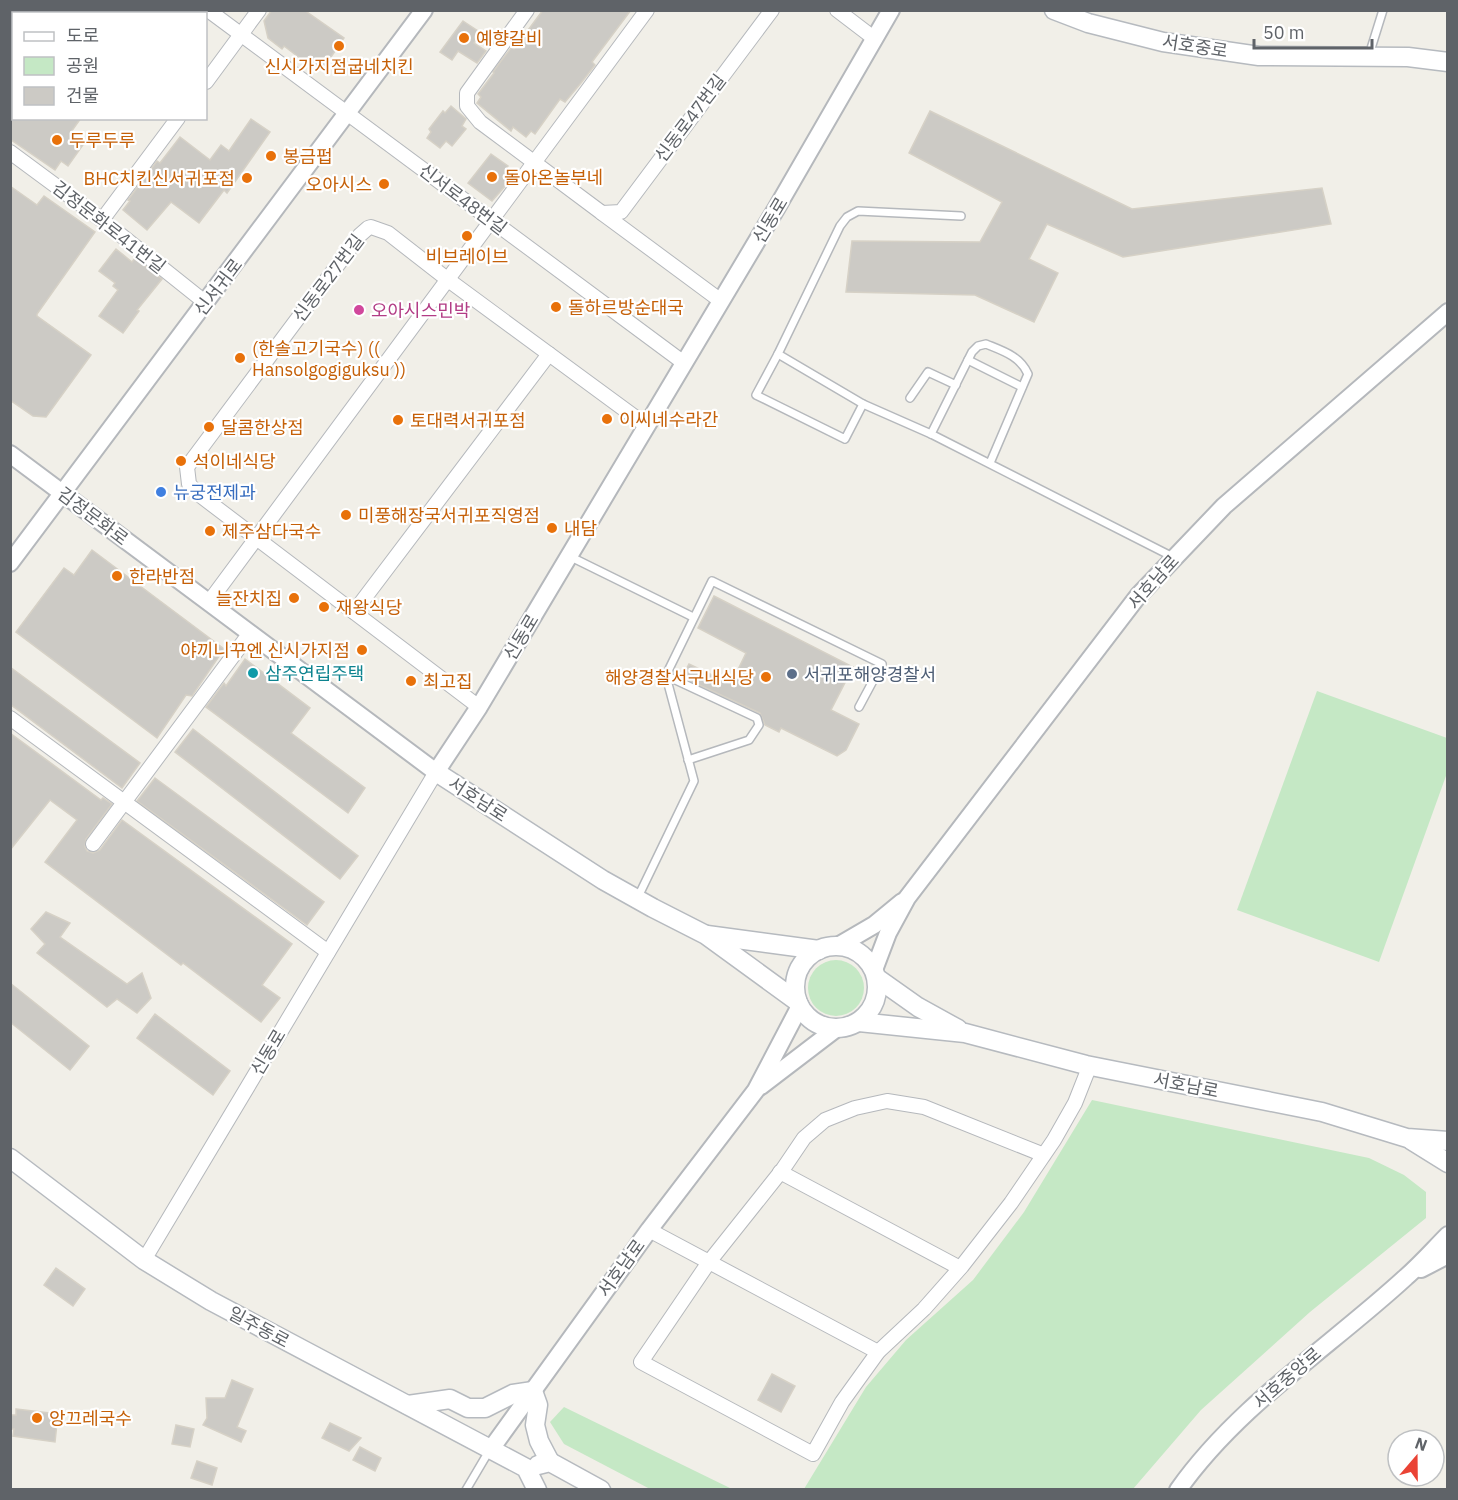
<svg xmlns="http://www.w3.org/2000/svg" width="1458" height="1500" font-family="'IBM Plex Sans','Noto Sans KR',sans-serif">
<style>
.green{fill:#c5e8c5}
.building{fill:#cccac5;stroke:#d6d1c6;stroke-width:1.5}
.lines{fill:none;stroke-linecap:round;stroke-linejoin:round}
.service-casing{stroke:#b5b8bc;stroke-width:10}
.minor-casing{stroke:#b5b8bc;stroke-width:16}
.tertiary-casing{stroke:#b5b8bc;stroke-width:20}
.secondary-casing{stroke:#b6babf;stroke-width:21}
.service{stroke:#fff;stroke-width:7}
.minor{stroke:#fff;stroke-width:14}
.tertiary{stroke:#fff;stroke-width:16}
.secondary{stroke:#fff;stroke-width:18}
.food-dot{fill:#e8710a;stroke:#fff;stroke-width:2}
.hotel-dot{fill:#d1479c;stroke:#fff;stroke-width:2}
.shop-dot{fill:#3f7fe0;stroke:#fff;stroke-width:2}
.culture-dot{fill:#0f9aa8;stroke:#fff;stroke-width:2}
.service-dot{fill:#5c6f8a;stroke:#fff;stroke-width:2}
.labels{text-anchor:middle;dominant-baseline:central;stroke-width:4.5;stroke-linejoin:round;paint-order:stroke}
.food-label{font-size:18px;fill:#c56008;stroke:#fff;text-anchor:start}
.street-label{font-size:18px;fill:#5f6368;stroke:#fff}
.hotel-label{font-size:18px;fill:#b23c85;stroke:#fff;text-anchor:start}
.shop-label{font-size:18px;fill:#366cbe;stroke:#fff;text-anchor:start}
.culture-label{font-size:18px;fill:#0d838f;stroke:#fff;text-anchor:start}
.service-label{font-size:18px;fill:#4e5e75;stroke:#fff;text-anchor:start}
</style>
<rect width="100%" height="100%" fill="#f1efe8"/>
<g class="green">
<path d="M1317,691L1447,738V773L1379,962L1237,910Z"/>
<circle cx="836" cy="988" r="28"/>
<path d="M1092,1100L1369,1158L1404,1175L1426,1192V1218L1310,1312L1201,1410L1133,1489H804L866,1387L906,1340L973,1280L1024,1212Z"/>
<path d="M564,1407L732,1489H650L564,1444L550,1422Z"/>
</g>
<g class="building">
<path d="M272,10H304L344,38L322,70L320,68L317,71L284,46L282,49L268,38L264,21Z"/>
<path d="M543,10H631L592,62L595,65L581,83L565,102L560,99L535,134L531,131L526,137L513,127L511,131L477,103L481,97L478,94L494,73L493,72L501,61L512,47L514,49Z"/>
<path d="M463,21L481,33L474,43L486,51L477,63L458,51L452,60L440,52Z"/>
<path d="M451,106L466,119L462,126L466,129L452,146L446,141L440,148L427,138L431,132L429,129L443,111L445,113Z"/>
<path d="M930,111L1132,209L1322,188L1331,224L1123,257L1047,224L1029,259L1058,273L1034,322L975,295L846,292L852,241L980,242L1002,202L909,153Z"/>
<path d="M10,118H81L71,132L85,142L68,166L61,161L55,170L10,139Z"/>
<path d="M251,119L270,132L227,193L224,190L199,223L171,202L147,230L123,210L130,201L128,200L157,161L160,163L180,137L210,160L221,145L229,151Z"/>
<path d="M491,154L508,166L507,168L513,173L507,184L492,201L468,183Z"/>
<path d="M10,186L37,205L44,196L95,232L37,314V316L91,355L46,417L33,416L10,400Z"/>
<path d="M116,249L132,262L135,258L162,279L137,310L139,311L123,333L99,316L118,290L113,286L115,283L99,271Z"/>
<path d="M92,550L224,649L192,696L186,695L157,738L16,632L64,568L74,575Z"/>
<path d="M714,596L853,667L831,710L859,724L846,750L837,756L781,728L779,732L765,725L760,713L682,677L689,664L731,684L746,653L698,628Z"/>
<path d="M245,659L310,708L291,733L365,788L348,813L206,707L224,683L226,686Z"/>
<path d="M10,667L140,763L122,788L10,704Z"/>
<path d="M193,729L358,856L340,879L175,752Z"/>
<path d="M10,733L101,800L103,798L112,804L86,839L85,847L87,851L93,853L100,850L122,820L292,944L262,985L280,998L261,1022L183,963L181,965L45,862L77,820L50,800L10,850Z"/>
<path d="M155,778L324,902L307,925L137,801Z"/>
<path d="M46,912L70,923L60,937L127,984L142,973L151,998L137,1013L117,999L107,1007L37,953L45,944L31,929Z"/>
<path d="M10,983L89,1046L70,1070L10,1022Z"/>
<path d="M155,1014L230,1071L213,1095L137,1038Z"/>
<path d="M56,1268L85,1289L73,1306L44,1285Z"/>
<path d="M772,1374L795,1386L781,1412L758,1400Z"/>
<path d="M232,1380L253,1389L237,1427L246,1431L241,1442L203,1425L207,1418L206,1398H225Z"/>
<path d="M16,1409L58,1414L55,1442L13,1436L14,1429H10V1415H16Z"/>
<path d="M330,1423L361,1438L349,1451L322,1438Z"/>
<path d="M176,1425L194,1429L190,1447L172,1444Z"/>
<path d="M360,1447L381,1458L375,1471L353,1460Z"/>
<path d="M197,1461L217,1468L212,1485L191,1478Z"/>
</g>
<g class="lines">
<defs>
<g id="service">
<path d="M1369,55L1383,10"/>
<path d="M961,216L858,211L847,217L840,226L778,354L863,404L931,434L1175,558"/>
<path d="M778,354L756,395L845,439L863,404"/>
<path d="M968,360L1022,387"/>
<path d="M910,398L928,372L956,385"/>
<path d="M931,434L972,352L978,346L986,344C1003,351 1020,356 1028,374L990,463"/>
<path d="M569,556L693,617"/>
<path d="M667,676L757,718L759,725L749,740L688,760"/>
<path d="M638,897L694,781L667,680L669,669L712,581L882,664L859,707"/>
<path d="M466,1490L489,1451"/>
</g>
<g id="minor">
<path d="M208,10L684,363"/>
<path d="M527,10L467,93V106L480,122L602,213L621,212L772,10"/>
<path d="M837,10L875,39"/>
<path d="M206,82L259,10"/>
<path d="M10,152L102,220L206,303"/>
<path d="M602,213L721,301"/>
<path d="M102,220L178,118"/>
<path d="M209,602L647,10"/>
<path d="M354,612L549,354"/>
<path d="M479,707L197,493L189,484L187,467L360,235L368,228L371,227L388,233L447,279L647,426"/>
<path d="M10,718L328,952"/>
<path d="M93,844L250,633"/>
<path d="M1044,1155L924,1107L887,1101L855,1108L825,1120L804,1138L783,1169L709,1262L641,1362L813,1454L842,1402L878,1352L924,1309L962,1266L1011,1203L1054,1140L1075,1103L1090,1065"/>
<path d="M780,1172L960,1268"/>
<path d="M649,1230L878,1352"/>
<path d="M144,1260L436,772"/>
</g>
<g id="tertiary">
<path d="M10,454L436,772L479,707L776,209L891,10"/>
<path d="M10,563L424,10"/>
<path d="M838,946L874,925L902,902"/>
<path d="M874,970L888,933L907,898L1138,596L1224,506L1448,312"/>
<path d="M761,1086L837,1028"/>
<path d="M1421,1269L1448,1255"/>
<path d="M491,1449L649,1230L756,1090L800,1006"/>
<path d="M1178,1490C1238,1405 1330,1347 1406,1277C1421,1264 1434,1249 1448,1235"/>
</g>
<g id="secondary">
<path d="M1054,10L1088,23L1163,42L1259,56L1408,57L1448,62"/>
<path d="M436,772L603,880L653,908L706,935L798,1002"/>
<path d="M707,935L819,950"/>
<circle cx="836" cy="987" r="41"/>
<path d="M877,978L918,1007L958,1029"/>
<path d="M859,1022L965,1033L1086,1065L1322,1112L1407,1138L1448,1141"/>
<path d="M1411,1140L1448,1163"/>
<path d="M10,1158L144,1260L211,1301L526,1468L537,1490"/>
<path d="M408,1405L450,1399L468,1408H485L513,1394L533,1391L538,1405L535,1425L539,1441L550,1462"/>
<path d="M538,1465L550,1462L601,1490"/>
</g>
</defs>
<use href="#service" class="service-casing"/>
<use href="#minor" class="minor-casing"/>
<use href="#tertiary" class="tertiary-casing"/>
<use href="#secondary" class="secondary-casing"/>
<use href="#service" class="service"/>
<use href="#minor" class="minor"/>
<use href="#tertiary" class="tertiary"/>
<use href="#secondary" class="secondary"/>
</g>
<g class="food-dot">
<circle cx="464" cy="38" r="6"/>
<circle cx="339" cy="46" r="6"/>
<circle cx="57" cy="140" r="6"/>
<circle cx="271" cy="156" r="6"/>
<circle cx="492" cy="177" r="6"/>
<circle cx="247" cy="178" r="6"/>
<circle cx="384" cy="184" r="6"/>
<circle cx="467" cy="236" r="6"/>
<circle cx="556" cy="307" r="6"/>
<circle cx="240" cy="358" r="6"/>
<circle cx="607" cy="419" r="6"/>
<circle cx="398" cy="420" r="6"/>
<circle cx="209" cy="427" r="6"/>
<circle cx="181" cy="461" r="6"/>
<circle cx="346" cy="515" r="6"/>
<circle cx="552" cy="528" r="6"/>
<circle cx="210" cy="531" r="6"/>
<circle cx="117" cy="576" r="6"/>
<circle cx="294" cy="598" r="6"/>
<circle cx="324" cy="607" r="6"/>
<circle cx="362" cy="650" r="6"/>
<circle cx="766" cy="677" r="6"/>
<circle cx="411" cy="681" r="6"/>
<circle cx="37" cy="1418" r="6"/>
</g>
<circle class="hotel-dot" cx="359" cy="310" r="6"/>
<circle class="shop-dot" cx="161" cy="492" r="6"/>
<circle class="culture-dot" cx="253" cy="673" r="6"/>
<circle class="service-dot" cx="792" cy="674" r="6"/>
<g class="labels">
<g class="food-label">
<text x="476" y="38">예향갈비</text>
<text x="339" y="66" text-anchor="middle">신시가지점굽네치킨</text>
<text x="69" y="140">두루두루</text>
<text x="283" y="156">봉금펍</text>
<text x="504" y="177">돌아온놀부네</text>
<text x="235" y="178" text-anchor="end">BHC치킨신서귀포점</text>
<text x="372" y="184" text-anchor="end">오아시스</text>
<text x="467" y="256" text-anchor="middle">비브레이브</text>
<text x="568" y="307">돌하르방순대국</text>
<text x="252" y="348">(한솔고기국수) ((<tspan x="252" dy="21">Hansolgogiguksu ))</tspan></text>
<text x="619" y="419">이씨네수라간</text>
<text x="410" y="420">토대력서귀포점</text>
<text x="221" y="427">달콤한상점</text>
<text x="193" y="461">석이네식당</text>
<text x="358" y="515">미풍해장국서귀포직영점</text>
<text x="564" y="528">내담</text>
<text x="222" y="531">제주삼다국수</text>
<text x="129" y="576">한라반점</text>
<text x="282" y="598" text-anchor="end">늘잔치집</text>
<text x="336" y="607">재왕식당</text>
<text x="350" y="650" text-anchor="end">야끼니꾸엔 신시가지점</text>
<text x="754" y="677" text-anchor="end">해양경찰서구내식당</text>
<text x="423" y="681">최고집</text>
<text x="49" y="1418">앙끄레국수</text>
</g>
<g class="street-label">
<text transform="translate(1195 46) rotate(9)">서호중로</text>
<text transform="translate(690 118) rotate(-53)">신동로47번길</text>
<text transform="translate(463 199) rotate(37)">신서로48번길</text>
<text transform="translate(770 220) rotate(-59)">신동로</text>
<text transform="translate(109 227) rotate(38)">김정문화로41번길</text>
<text transform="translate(328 278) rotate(-53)">신동로27번길</text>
<text transform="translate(218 287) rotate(-53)">신서귀로</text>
<text transform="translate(93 516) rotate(37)">김정문화로</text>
<text transform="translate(1153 582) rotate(-48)">서호남로</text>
<text transform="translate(521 637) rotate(-59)">신동로</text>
<text transform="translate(478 799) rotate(33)">서호남로</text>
<text transform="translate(268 1052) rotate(-59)">신동로</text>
<text transform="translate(1186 1085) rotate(11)">서호남로</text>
<text transform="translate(621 1268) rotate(-54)">서호남로</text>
<text transform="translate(259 1327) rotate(28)">일주동로</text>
<text transform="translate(1287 1378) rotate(-41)">서호중앙로</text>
</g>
<g class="hotel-label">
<text x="371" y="310">오아시스민박</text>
</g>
<g class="shop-label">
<text x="173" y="492">뉴궁전제과</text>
</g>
<g class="culture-label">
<text x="265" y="673">삼주연립주택</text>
</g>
<g class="service-label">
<text x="804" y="674">서귀포해양경찰서</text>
</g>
</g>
<rect width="1458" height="1500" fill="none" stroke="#5f6368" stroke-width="24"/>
<rect x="12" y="12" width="195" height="108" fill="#ffffff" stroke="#bfc1c3" stroke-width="1.5"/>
<rect x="24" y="32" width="30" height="9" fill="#ffffff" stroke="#bfc1c3" stroke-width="1.5"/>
<text x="66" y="42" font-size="18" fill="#5f6368">도로</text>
<rect x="24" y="57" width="30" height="18" fill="#c5e8c5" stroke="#bfc1c3" stroke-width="1.5"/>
<text x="66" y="72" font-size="18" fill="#5f6368">공원</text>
<rect x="24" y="87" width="30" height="18" fill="#cccac5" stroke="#bfc1c3" stroke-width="1.5"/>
<text x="66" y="102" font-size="18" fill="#5f6368">건물</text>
<g transform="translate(1416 1458) rotate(20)"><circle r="28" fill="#ffffff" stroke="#bfc1c3" stroke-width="1.5"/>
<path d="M0-4.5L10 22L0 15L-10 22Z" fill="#ea4335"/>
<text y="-9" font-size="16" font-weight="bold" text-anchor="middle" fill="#5f6368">N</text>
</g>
<path d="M1254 39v9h118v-9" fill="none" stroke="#5f6368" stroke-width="3"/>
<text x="1263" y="39" font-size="18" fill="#5f6368" stroke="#ffffff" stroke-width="4.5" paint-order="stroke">50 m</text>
</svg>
